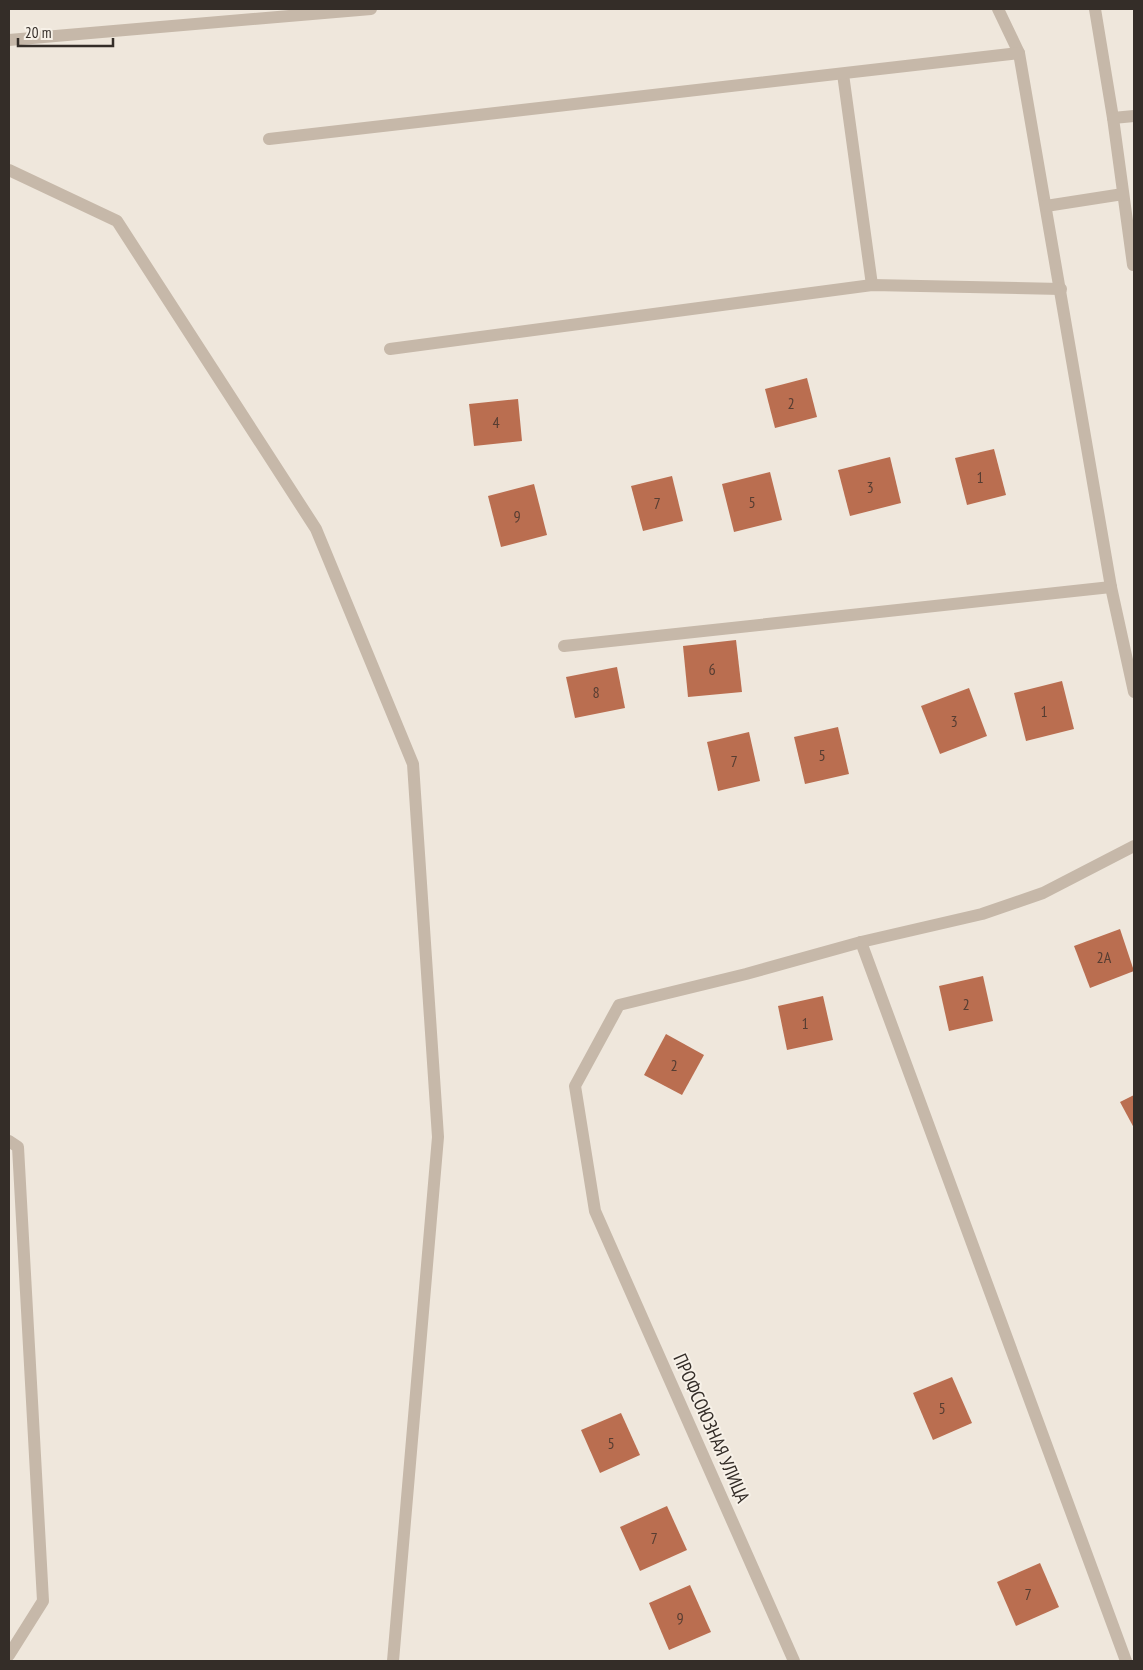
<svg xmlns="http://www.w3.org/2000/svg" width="1143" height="1670" font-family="'PT Sans Narrow',sans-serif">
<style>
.building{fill:#ba6e50}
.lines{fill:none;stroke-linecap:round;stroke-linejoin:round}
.minor{stroke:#c6b8a9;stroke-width:12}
.labels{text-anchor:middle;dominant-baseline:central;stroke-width:4;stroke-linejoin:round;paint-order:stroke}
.number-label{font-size:16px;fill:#563d32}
.street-label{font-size:19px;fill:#342d28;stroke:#f7f1e8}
</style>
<rect width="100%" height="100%" fill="#efe7dc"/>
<g class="building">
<path d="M807,378L817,417L775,428L765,389Z"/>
<path d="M518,399L522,441L474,446L469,404Z"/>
<path d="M994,449L1006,495L967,505L955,458Z"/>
<path d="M890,457L901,503L850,516L838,470Z"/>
<path d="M770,472L782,520L734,532L722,484Z"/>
<path d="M672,476L683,521L643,531L631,486Z"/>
<path d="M534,484L547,535L501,547L488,496Z"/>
<path d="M736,640L742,692L688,697L683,646Z"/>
<path d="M617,667L625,708L575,718L566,677Z"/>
<path d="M1062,681L1074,729L1026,741L1014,693Z"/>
<path d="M969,688L987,736L940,754L921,706Z"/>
<path d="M838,727L849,774L805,784L794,737Z"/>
<path d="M749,732L760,781L718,791L707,742Z"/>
<path d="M1120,929L1134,971L1090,988L1074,946Z"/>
<path d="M983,976L993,1021L949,1031L939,986Z"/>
<path d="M823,996L833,1040L787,1050L778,1006Z"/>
<path d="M666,1034L704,1055L682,1095L644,1075Z"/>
<path d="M1134,1095V1128L1120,1102Z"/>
<path d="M952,1377L972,1423L933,1440L913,1393Z"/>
<path d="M621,1413L640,1455L600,1473L581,1430Z"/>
<path d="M667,1506L687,1550L640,1571L620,1527Z"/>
<path d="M1040,1563L1059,1607L1016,1626L997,1582Z"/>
<path d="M690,1585L711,1632L669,1650L649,1603Z"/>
</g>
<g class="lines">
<g class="minor">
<path d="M998,9L1019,53L1111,587L1134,692"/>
<path d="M1095,9L1113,118L1134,116"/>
<path d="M9,40L371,9"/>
<path d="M843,74L872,285"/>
<path d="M1113,118L1133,265"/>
<path d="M269,139L1019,53"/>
<path d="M9,170L117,221L316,529L413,764L438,1137L393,1661"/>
<path d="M1046,206L1123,194"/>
<path d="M390,349L872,285L1061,289"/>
<path d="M564,646L1111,587"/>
<path d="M861,942L1126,1661"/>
<path d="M9,1141L18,1147L43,1601L9,1655"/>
<path d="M794,1661L595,1211L575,1086L619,1005L746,974L861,942L982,914L1043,893L1134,846"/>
</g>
</g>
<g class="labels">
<g class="number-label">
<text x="791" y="403">2</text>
<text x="496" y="422">4</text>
<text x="980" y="477">1</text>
<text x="870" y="487">3</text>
<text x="752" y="502">5</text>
<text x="657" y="503">7</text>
<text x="517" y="516">9</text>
<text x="712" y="669">6</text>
<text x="596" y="692">8</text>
<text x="1044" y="711">1</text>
<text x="954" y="721">3</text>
<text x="822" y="755">5</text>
<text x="734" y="761">7</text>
<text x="1104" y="957">2А</text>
<text x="966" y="1004">2</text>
<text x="805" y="1023">1</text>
<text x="674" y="1065">2</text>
<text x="942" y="1408">5</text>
<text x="611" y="1443">5</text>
<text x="654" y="1538">7</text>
<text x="1028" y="1594">7</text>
<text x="680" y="1618">9</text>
</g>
<g class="street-label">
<text transform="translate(712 1428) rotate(66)">ПРОФСОЮЗНАЯ УЛИЦА</text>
</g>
</g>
<rect width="1143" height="1670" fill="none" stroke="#342d28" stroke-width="20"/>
<path d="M18 38v8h95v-8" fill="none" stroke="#342d28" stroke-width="2.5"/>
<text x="25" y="38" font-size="15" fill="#342d28" stroke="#f7f1e8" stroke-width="4" paint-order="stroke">20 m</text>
</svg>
